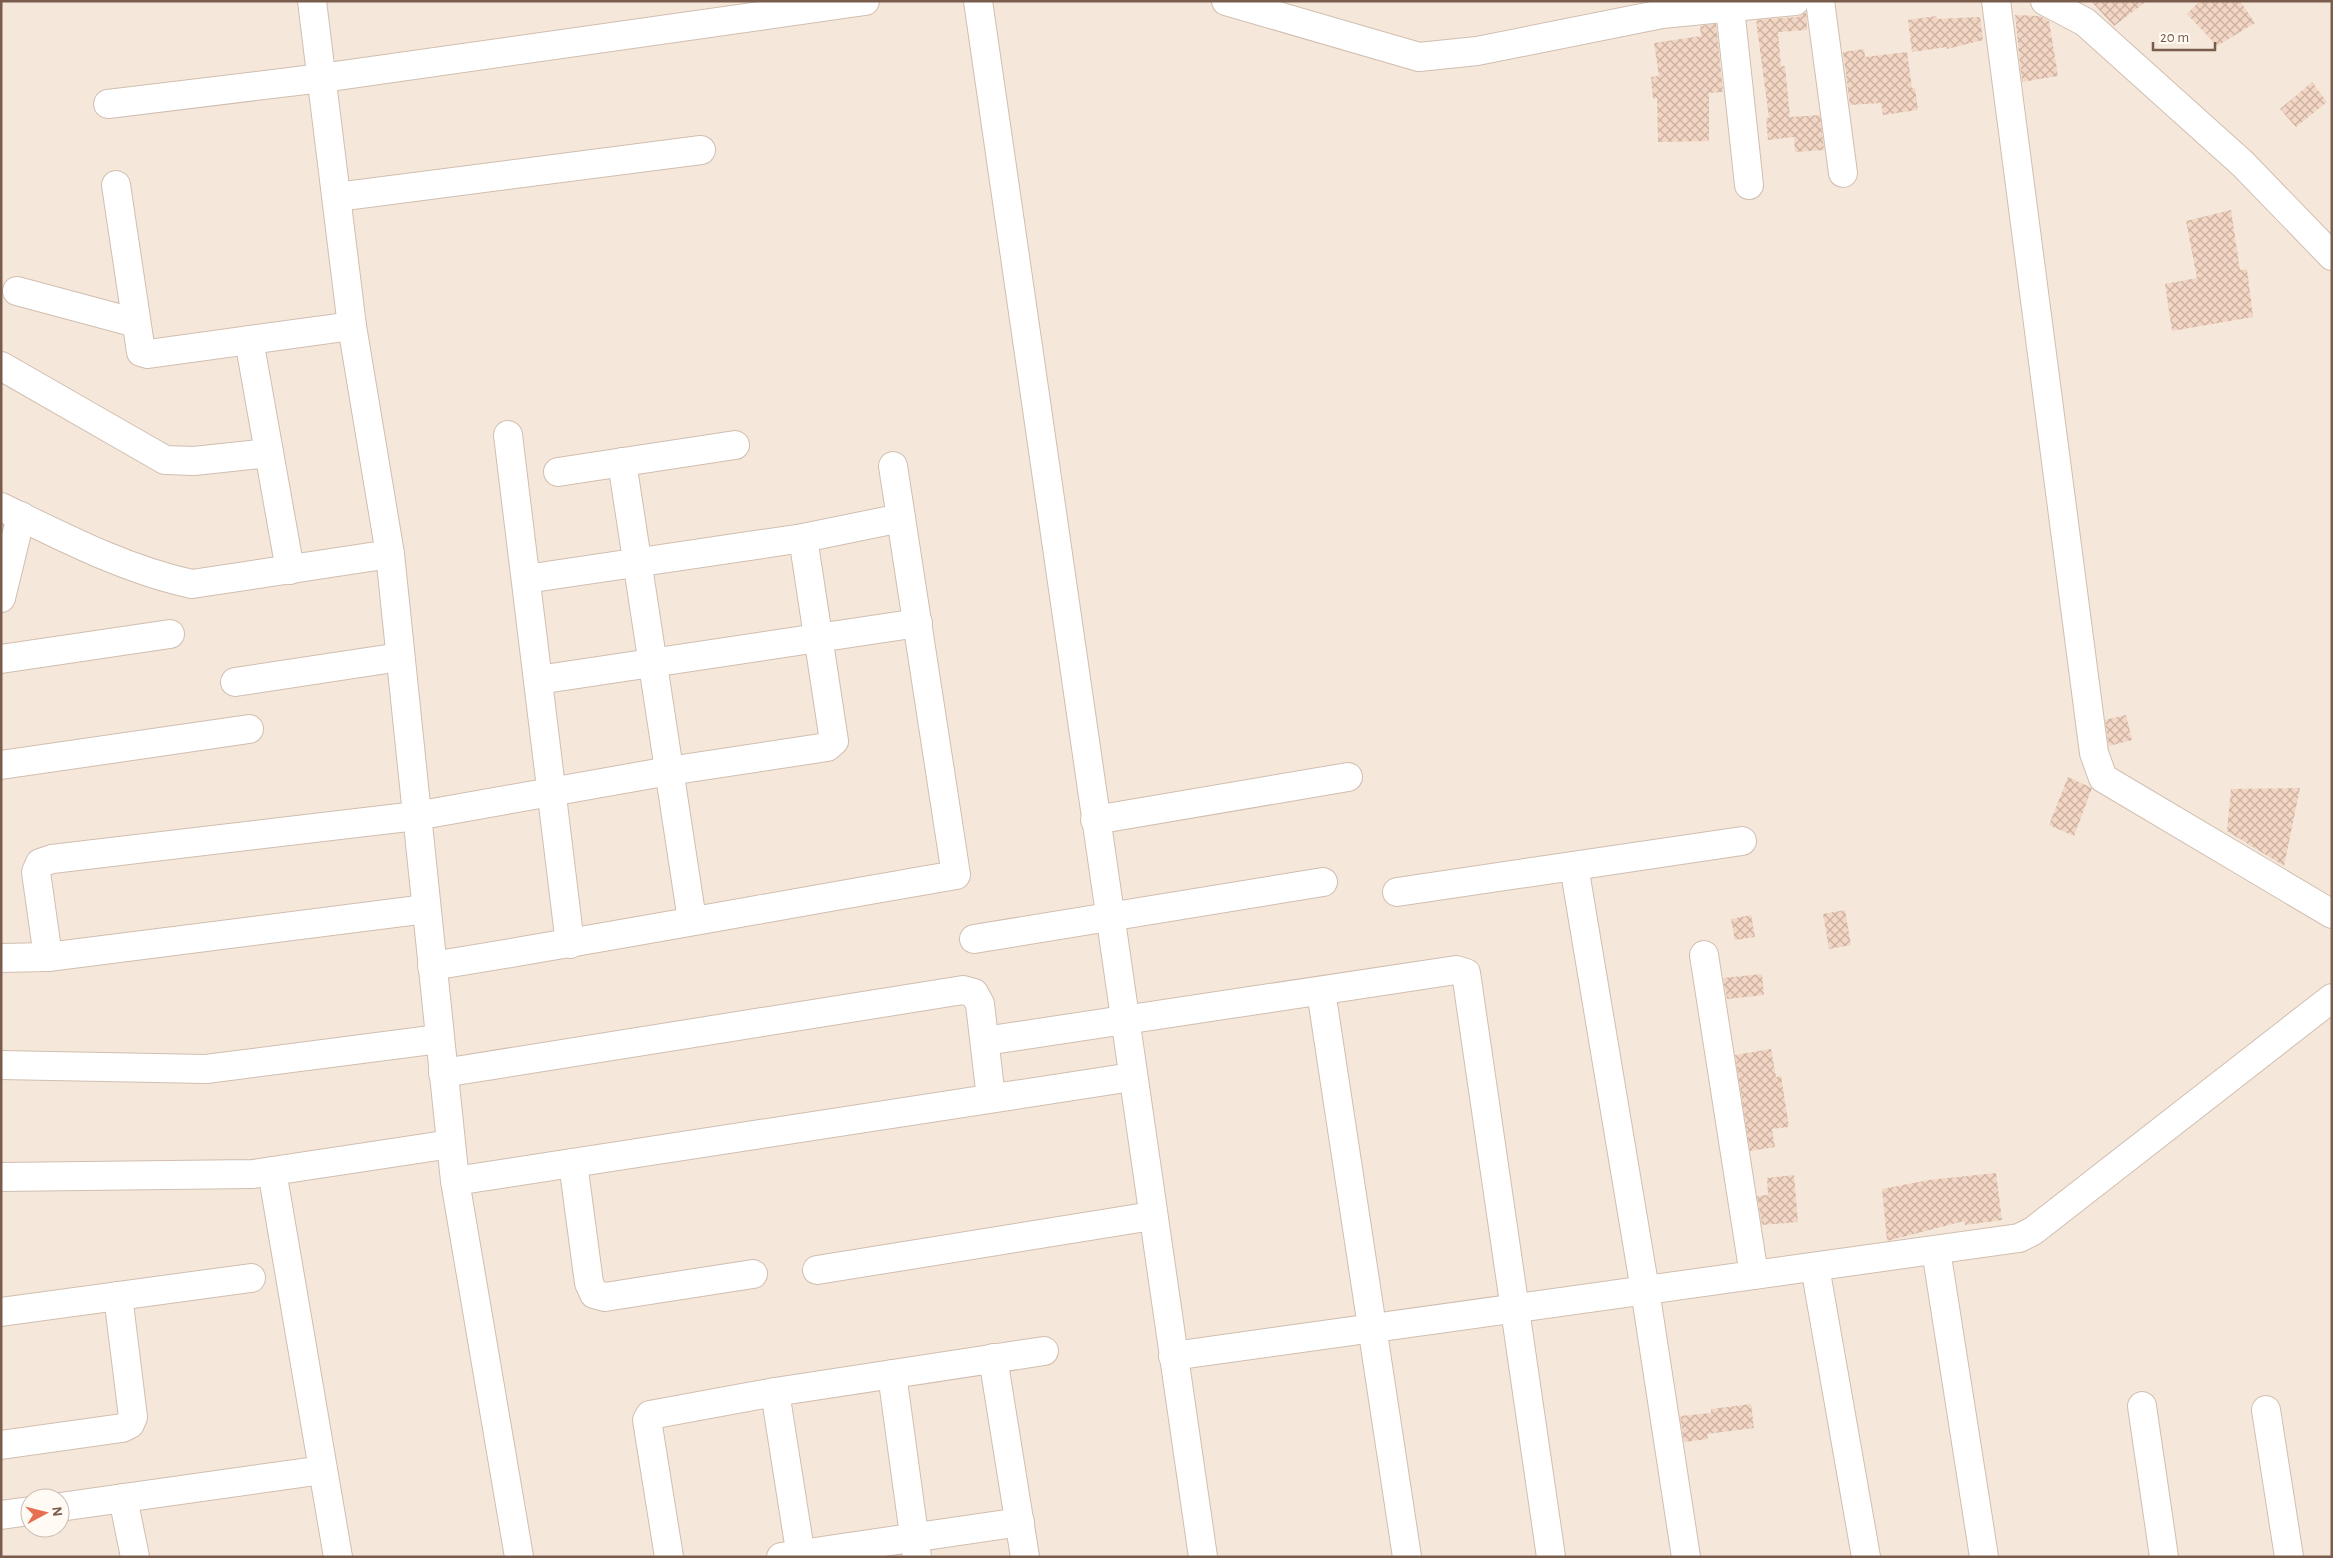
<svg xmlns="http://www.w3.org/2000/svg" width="2333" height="1558" font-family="'Alegreya Sans',sans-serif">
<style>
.residential{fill:#f5e8da;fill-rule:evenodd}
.building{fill:url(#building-cross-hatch)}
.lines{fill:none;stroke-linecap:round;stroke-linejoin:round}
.minor-casing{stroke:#d1beb0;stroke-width:30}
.minor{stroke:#fff;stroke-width:28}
</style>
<defs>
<pattern id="building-cross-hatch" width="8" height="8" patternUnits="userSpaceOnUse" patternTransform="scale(1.25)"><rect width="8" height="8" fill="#f3d5c3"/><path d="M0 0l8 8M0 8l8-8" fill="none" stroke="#cab0a1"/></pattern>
</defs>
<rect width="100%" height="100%" fill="#fdf6ec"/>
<path class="residential" d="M1,1H2332V1557H1ZM30,1498H60V1528H30Z"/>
<g class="building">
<path d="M2091,1H2147L2114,26Z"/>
<path d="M2200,1H2240L2255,23L2217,46L2187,14Z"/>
<path d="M1806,12L1807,30L1778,32L1781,66H1785L1790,117L1820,115L1824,150L1795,152L1794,137L1768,140L1766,118H1769L1756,20L1797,17Z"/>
<path d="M2015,15L2040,16L2049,21L2058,76L2022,82Z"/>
<path d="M1936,16L1937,19L1980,17L1983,40L1947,49V47L1912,52L1908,20Z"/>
<path d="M1716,24L1723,92L1709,93V141L1658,142L1657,98L1653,99L1651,77L1659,76L1654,43L1701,36L1700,26Z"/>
<path d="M1864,49L1865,57L1907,52L1912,88H1915L1918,110L1883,115L1881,103L1850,105L1843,52Z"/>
<path d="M2312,82L2327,102L2296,127L2280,109Z"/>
<path d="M2231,210L2240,270L2247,269L2253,317L2172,331L2165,284L2197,278L2186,221Z"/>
<path d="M2126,715L2132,740L2109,746L2105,720Z"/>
<path d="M2068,777L2092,788L2074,836L2049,825Z"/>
<path d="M2300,788L2284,866L2227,831L2231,789Z"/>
<path d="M1845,910L1851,945L1829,949L1823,914Z"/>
<path d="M1751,915L1755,937L1735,940L1731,919Z"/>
<path d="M1762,974L1764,995L1727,999L1723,978Z"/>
<path d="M1771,1049L1776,1077L1781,1076L1789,1127L1772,1129L1775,1147L1750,1151L1735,1055Z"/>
<path d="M1996,1173L2002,1220L1965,1225L1964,1221L1887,1241L1882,1189L1929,1180Z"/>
<path d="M1794,1175L1798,1222L1762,1225L1757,1196L1768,1195L1767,1178Z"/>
<path d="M1751,1404L1754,1428L1707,1434L1708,1439L1684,1442L1680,1416L1711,1413V1409Z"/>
</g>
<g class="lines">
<defs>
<g id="minor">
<path d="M312,1L352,326L390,554L455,1181L519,1557"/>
<path d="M978,1L1203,1557"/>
<path d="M1226,1L1419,57L1477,51L1662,14L1795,1"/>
<path d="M1820,1L1843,173"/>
<path d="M1996,1L2094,753L2103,778L2332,914"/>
<path d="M2045,1L2085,22L2243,164L2332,256"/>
<path d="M1730,8L1749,185"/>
<path d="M108,104L322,78L865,1"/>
<path d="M116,185L141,352L148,354L352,326"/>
<path d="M337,197L701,150"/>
<path d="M17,291L136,323"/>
<path d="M249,340L290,570"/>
<path d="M1,366L165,460L194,461L269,453"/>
<path d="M508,435L570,944"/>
<path d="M622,462L692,920"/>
<path d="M558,472L735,445"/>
<path d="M1,507C63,537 126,570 192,584L390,554"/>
<path d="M526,579L803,538L901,518"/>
<path d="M1,598L21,516"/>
<path d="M1,659L170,634"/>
<path d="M538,680L918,623"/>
<path d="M235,682L400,657"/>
<path d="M1,765L249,729"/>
<path d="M1095,820L1348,777"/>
<path d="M1574,866L1645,1290L1686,1557"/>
<path d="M1397,892L1742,841"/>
<path d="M974,939L1323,882"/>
<path d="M1704,955L1754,1275"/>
<path d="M48,957L36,872L40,863L52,859L416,816L669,771L827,747L834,741L803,538"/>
<path d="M1,958L48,957L426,909"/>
<path d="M432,966C607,938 781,905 956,875L893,466"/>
<path d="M1321,991L1407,1557"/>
<path d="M985,1041L1456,970L1466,973L1551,1557"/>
<path d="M1,1065L206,1069L439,1039"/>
<path d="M443,1073L963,990L974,993L980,1004L991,1098"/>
<path d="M573,1163L589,1283L594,1294L605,1297L753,1274"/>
<path d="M272,1171L338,1557"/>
<path d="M1,1177L253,1174L451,1144"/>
<path d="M455,1181L1132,1077"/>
<path d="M1936,1250L1984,1557"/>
<path d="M1815,1267L1866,1557"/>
<path d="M817,1270L1152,1216"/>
<path d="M1,1312L251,1278"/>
<path d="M1173,1356L2019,1238L2033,1231L2332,998"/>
<path d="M993,1358L1025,1557"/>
<path d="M892,1374L917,1557"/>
<path d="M775,1392L801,1557"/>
<path d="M2142,1406L2164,1557"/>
<path d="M2266,1410L2289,1557"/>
<path d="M1,1445L122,1428L130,1424L133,1417L118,1296"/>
<path d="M123,1498L135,1557"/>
<path d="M60,1507L323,1470"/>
<path d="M1,1515L30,1511"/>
<path d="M669,1557L647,1420L650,1415L775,1392L1044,1351"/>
<path d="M781,1557L1020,1522"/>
</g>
</defs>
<use href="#minor" class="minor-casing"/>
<use href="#minor" class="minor"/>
</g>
<rect width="2333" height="1558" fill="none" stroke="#7a5c4d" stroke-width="5"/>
<g transform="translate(45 1513) rotate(83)"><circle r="24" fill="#fffaf3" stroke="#cabbb1"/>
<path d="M0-4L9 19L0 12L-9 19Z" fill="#e76f51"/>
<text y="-8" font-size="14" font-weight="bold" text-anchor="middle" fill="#7a5c4d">N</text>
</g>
<path d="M2153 42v8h62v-8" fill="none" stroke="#7a5c4d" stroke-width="2.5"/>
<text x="2160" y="42" font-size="15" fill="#7a5c4d" stroke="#fffaf3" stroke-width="4" paint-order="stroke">20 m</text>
</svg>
